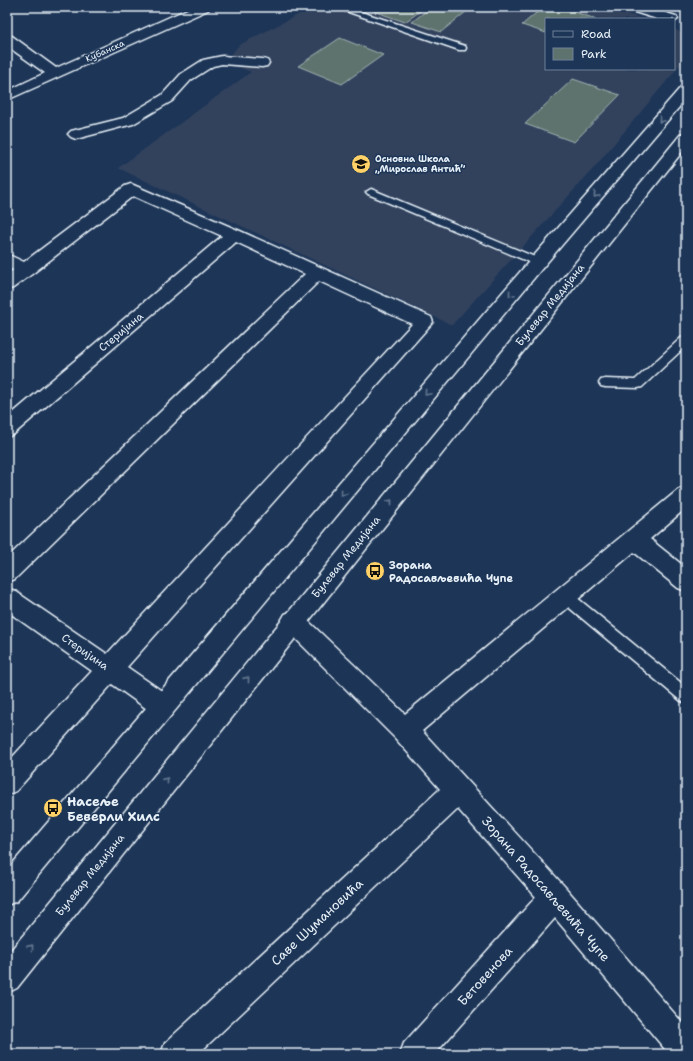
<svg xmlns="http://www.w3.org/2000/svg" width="693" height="1061" font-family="'Shantell Sans',sans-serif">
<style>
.built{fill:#31425d}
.green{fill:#5e736e;stroke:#a3b2b3}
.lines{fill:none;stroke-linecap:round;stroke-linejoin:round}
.service-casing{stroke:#e8f1f8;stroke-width:3}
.minor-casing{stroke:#e8f1f8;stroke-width:3}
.secondary-casing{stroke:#e8f1f8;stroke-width:3}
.service{fill:#1d3557;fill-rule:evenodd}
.minor{fill:#1d3557;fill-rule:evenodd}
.secondary{fill:#1d3557;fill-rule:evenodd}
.oneway{stroke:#64778f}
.labels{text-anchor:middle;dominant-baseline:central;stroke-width:3;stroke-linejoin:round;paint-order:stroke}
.far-street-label{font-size:9px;fill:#e8f1f8;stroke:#1d3557}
.far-poi-label{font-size:9px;font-weight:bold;fill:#e8f1f8;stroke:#1d3557;text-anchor:start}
.street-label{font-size:11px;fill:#e8f1f8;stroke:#1d3557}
.poi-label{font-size:11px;font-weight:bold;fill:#e8f1f8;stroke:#1d3557;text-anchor:start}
.near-poi-label{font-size:13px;font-weight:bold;fill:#e8f1f8;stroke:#1d3557;text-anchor:start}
.near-street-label{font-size:13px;fill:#e8f1f8;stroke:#1d3557}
</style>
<rect width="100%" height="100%" fill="#1d3557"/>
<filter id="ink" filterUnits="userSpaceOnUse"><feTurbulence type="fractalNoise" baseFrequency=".025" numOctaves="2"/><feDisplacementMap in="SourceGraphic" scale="8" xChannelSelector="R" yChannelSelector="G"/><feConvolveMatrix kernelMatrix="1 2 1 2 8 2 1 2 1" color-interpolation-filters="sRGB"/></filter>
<g filter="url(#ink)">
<path class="built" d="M313,7H606L643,19H546V69H674V29L686,35V58L593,169L452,325L118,168L251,72L225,62L239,45Z"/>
<g class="green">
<path d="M362,7H426L405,22Z"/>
<path d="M431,7H472L441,32L412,22Z"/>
<path d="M543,7H559L596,19H546V33L522,25Z"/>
<path d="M340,38L383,55L342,84L298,66Z"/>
<path d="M573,79L620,95L574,142L525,124Z"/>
</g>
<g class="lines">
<defs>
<g id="service">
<path d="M334,7H346L465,46L466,48L465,50H459Z"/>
<path d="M371,189L542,260L543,262L542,264H534L368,194L366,192Z"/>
<path d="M686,336V346L642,387L638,388L605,387L601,386L599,383L601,380L605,379L635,380L682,337Z"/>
<path d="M565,590L570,592L686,687V703L681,701L560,600L558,596L560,592Z"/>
</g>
<g id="minor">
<path d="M192,7H210L208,10L7,100V91L45,73L7,46V35L12,36L56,68Z"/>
<path d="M222,56L262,59L267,60L269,63L267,66L262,67L222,64L213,66L191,80L172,101L133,124L76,139L71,137L68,134L71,131L123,118L162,95L181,74L203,60Z"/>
<path d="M131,184L240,231L431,317L433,322L127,667L172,698L175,706L172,714L163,718L154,714L112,684L16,791L7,795V763L92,671L7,611V588L15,591L107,654L412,324L319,281L15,579L7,582V558L305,274L236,242L14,434L7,437V418L222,236L133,196L32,274L13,288L7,290V275L13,270L7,267V254L24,262L125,186Z"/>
<path d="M686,487V508L650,539L686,568V591L678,588L634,552L422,731L565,887L686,1027V1054H669L555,918L435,1054H400L404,1043L536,897L458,809L198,1054H161L165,1043L440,789L395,738L285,628L281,621L285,614L293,611L301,614L405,714L678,490Z"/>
</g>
<g id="secondary">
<path d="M626,7H647L676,16L678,19L674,22V19H657L628,10Z"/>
<path d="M686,86V99L544,266L17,901L7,905V870L532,258L681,87Z"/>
<path d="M686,132V147L17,988L7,993V955L681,134Z"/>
</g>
</defs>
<use href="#service" class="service-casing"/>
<use href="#minor" class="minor-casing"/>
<use href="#secondary" class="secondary-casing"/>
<use href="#service" class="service"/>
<use href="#minor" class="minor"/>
<use href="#secondary" class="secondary"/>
</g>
<defs><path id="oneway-chevron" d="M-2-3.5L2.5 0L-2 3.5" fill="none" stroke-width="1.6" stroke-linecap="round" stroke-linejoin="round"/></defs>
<g class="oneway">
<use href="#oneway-chevron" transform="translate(661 120) rotate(131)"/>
<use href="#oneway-chevron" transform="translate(596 195) rotate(131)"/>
<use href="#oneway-chevron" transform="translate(511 294) rotate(130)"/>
<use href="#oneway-chevron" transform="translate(427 393) rotate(130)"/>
<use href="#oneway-chevron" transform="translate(343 493) rotate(130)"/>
<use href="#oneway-chevron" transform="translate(390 502) rotate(-51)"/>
<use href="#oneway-chevron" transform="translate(247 679) rotate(-51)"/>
<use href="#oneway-chevron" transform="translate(166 780) rotate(-51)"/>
<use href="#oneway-chevron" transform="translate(31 947) rotate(-51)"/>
</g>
</g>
<defs>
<symbol id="school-disc" viewBox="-11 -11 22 22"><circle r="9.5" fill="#ffd166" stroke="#1d3557"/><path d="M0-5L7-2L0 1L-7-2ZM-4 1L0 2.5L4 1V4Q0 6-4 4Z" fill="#111"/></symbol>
<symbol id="bus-disc" viewBox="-11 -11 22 22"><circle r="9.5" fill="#ffd166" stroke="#1d3557"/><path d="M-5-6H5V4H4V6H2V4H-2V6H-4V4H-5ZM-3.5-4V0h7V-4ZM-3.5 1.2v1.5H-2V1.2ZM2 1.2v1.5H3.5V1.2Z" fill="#111"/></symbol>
</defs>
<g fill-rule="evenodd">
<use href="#school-disc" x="350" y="153" width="22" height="22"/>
<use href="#bus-disc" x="364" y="560" width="22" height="22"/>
<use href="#bus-disc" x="42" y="797" width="22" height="22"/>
</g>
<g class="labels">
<g class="far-street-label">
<text transform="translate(105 51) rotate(-24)">Кубанска</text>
</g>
<g class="far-poi-label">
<text x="375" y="159">Основна Школа<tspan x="375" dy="10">„Мирослав Антић”</tspan></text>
</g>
<g class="street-label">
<text transform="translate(550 305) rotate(-51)">Булевар Медијана</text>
<text transform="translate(121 332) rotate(-40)">Стеријина</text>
<text transform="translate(346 557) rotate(-51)">Булевар Медијана</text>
<text transform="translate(85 652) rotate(35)">Стеријина</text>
<text transform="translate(90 875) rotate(-51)">Булевар Медијана</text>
</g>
<g class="poi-label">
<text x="389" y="565">Зорана<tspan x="389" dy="13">Радосављевића Чупе</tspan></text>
</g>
<g class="near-poi-label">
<text x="67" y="801">Насеље<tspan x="67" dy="15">Беверли Хилс</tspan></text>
</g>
<g class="near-street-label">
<text transform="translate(546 889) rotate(49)">Зорана Радосављевића Чупе</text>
<text transform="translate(317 922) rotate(-43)">Саве Шумановића</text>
<text transform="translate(485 976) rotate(-48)">Бетовенова</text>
</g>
</g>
<rect width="693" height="1061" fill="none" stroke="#1d3557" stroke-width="24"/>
<rect x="12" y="12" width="669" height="1037" fill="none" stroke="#e8f1f8" stroke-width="1.5" filter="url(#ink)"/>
<rect x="545" y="18" width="130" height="52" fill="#1d3557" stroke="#6e8097"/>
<rect x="553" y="31" width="20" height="6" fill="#1d3557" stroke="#6e8097"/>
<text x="581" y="38" font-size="12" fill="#e8f1f8">Road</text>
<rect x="553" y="48" width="20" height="12" fill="#5e736e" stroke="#6e8097"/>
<text x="581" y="58" font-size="12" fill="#e8f1f8">Park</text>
</svg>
